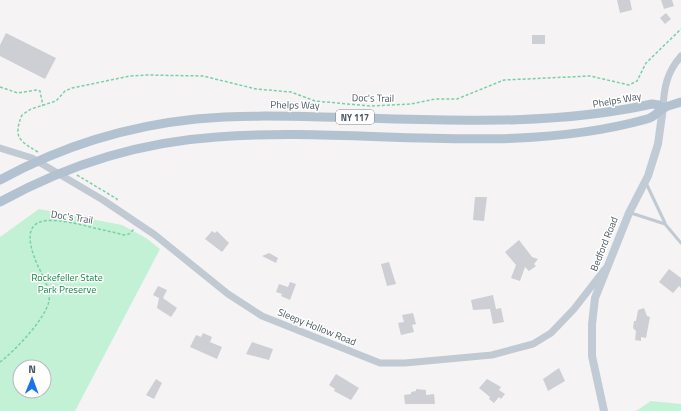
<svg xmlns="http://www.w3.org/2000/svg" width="681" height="411" font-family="'Titillium Web',sans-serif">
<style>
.green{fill:#c3f1d5;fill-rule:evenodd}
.building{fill:#cdcfd5}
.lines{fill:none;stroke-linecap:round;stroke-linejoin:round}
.path{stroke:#7ad0a6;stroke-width:1.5;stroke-dasharray:3 2;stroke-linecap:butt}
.service{stroke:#c1cad2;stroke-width:3}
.tertiary{stroke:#c1cad2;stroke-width:7}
.secondary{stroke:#c1cbd6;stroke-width:8}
.primary{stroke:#b3c2d1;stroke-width:9}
.labels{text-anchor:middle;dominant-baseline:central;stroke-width:3;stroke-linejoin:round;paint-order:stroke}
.shield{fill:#fff;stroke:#808990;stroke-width:1}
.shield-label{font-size:9px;font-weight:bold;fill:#4a5661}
.street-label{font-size:10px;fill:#4a5661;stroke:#fff}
.park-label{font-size:10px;fill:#17864f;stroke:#fff}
</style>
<rect width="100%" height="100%" fill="#f5f3f3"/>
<g class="green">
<path d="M39,209L122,225L146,238L160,249L75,411H0V237ZM20,367H44V391H20Z"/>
<path d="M651,401L681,404V411H636Z"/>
</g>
<g class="building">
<path d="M617,0H630L632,10L620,13Z"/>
<path d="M661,0H672L674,6L664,9Z"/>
<path d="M666,13L671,19L665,24L660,18Z"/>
<path d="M6,33L56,58L45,79L0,56V45Z"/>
<rect x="532" y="35" width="13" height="9"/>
<path d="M475,197H487L484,221L473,220Z"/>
<path d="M212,231L215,233L217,231L229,243L222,252L205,239Z"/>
<path d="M519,240L532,257L538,259L534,264L536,266L529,271L525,267L520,281L511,278L516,265L505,252Z"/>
<path d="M269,253L278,258L276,263L262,256Z"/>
<path d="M389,262L396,284L387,286L381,264Z"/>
<path d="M669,269L681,278V288L679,286L673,293L659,282Z"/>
<path d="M290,282L296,284L290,300L281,296L282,294L276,292L279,284L288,287Z"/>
<path d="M158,286L167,290L163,298L177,308L171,317L157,308L159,298L153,295Z"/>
<path d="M493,295L496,309L501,308L504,322L493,324L490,309L473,310L471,300Z"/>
<path d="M644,308L647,316L650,317L646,338L641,337V341L635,340L636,331L633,328L634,321H636L638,310Z"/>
<path d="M413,313L416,324L412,325L414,332L401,335L398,323L404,322L402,315Z"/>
<path d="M203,333L212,337L210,342L222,347L217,359L190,347L196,335L201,337Z"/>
<path d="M252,342L273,349L269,360L246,354Z"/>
<path d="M559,368L565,381L548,391L543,379Z"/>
<path d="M336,374L359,388L351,400L334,391L335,389L329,385Z"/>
<path d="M156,379L162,383L154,399L146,395Z"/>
<path d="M487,379L501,387L499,390L505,394L501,399L499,397L494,403L489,399L490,397L479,388Z"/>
<path d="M416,389L426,390V395L434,394L435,404H405L404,395L411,394V392L416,391Z"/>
</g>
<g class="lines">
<g class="path">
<path d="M0,87L18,93L36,90L40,91L43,106"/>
<path d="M38,152C19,141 13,137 22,115L31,109L56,101L65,91L72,88L130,76L147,75L203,76L256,89L291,92L315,101L370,106L411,104L435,99H457L504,80L590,76L629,85L637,81L646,63L681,29"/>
<path d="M77,175L117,199V201"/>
<path d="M0,362C14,352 46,318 49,301C51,289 42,275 37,264C16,214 46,217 83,225C96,229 110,231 124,235L129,234L134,229"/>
</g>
<g class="service">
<path d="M646,183L665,223"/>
<path d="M631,213L665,224L681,243"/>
</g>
<g class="tertiary">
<path d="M663,108C664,87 667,72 681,56"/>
<path d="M0,148L32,158L103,200L155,235L228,294L262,316L380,363H405L492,355L533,344L551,333L574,309L605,269"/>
</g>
<path class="secondary" d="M604,411L592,356V324L595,298L629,213L648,176L658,144L663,108"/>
<g class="primary">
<path d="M0,180C60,147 128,126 196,119C238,115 280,116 323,117C432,119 544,128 652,104L659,105L663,108"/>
<path d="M0,202C67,165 140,142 217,137C359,126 507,158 647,119C655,117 658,111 664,108C669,105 676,104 681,102"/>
</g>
</g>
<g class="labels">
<rect class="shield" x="336" y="110" width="38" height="14" rx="3"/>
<g class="shield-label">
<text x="355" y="117">NY 117</text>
</g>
<g class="street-label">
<text transform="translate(373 98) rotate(1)">Doc's Trail</text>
<text transform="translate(617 100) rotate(-10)">Phelps Way</text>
<text transform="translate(295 105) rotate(1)">Phelps Way</text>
<text transform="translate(72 217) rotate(9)">Doc's Trail</text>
<text transform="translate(604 244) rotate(-68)">Bedford Road</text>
<text transform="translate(317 327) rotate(22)">Sleepy Hollow Road</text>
</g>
<g class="park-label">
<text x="67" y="277">Rockefeller State<tspan x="67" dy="12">Park Preserve</tspan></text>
</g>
</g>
<g transform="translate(32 379) rotate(1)"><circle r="19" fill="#ffffff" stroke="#b7bbc0"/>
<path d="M0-3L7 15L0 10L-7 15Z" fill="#1a73e8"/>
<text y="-6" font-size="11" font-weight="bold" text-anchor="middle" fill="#4a5661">N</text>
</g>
</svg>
